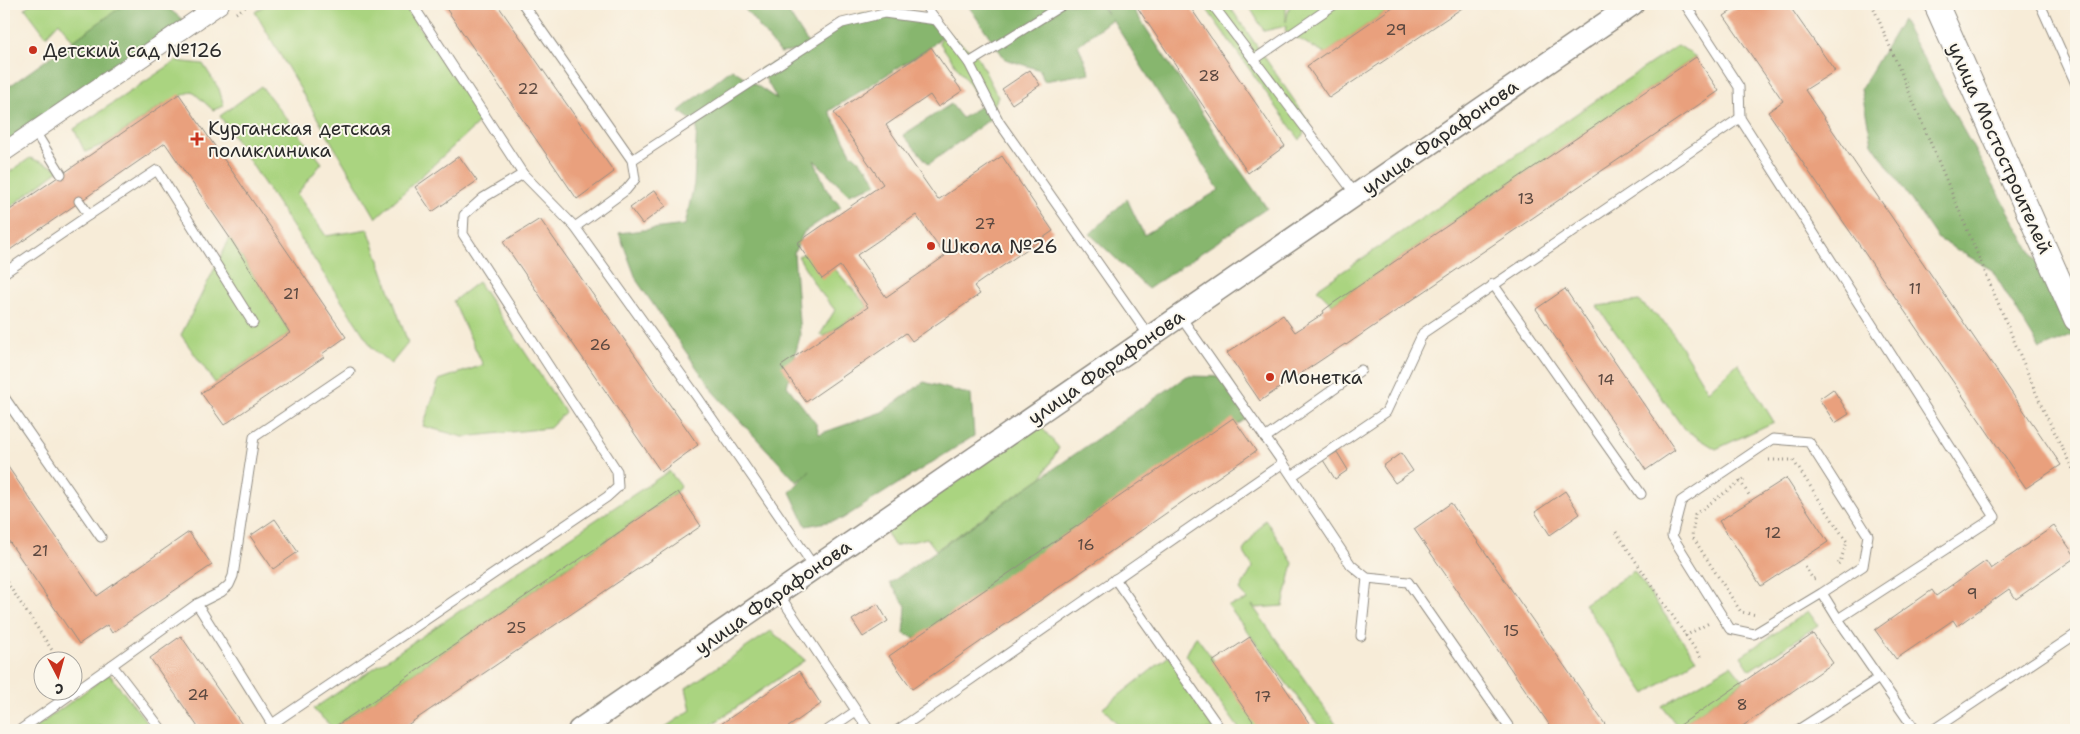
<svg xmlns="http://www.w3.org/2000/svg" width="2080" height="734" font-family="'Shantell Sans',sans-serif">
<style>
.green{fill:#aad480;stroke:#6a8056}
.forest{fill:#87b66e;stroke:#59704c}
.building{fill:#e9a07d;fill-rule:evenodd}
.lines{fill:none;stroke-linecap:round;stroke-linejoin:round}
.service-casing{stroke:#918c82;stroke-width:11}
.minor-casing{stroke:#918c82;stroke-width:20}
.tertiary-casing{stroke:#918c82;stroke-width:24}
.secondary-casing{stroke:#918c82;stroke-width:26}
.path{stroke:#918c82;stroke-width:3;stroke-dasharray:1 4;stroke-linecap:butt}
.service{stroke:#fff;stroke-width:9}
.minor{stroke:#fff;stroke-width:18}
.tertiary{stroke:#fff;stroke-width:21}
.secondary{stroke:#fff;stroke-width:24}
.poi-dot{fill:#c8321e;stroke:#fbf7ec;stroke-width:2}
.labels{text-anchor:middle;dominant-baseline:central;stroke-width:4;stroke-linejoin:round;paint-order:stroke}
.number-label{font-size:16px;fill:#5a4840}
.poi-label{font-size:19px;fill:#2b2b2b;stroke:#fbf7ec;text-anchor:start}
.street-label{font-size:19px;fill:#2b2b2b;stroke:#fbf7ec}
</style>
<rect width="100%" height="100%" fill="#fbf7ec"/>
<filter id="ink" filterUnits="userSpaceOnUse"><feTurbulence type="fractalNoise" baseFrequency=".02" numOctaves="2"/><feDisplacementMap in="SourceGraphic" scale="10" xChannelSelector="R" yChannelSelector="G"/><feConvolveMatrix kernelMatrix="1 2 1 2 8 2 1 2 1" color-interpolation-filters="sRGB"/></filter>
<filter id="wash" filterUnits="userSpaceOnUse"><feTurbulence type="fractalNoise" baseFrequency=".0096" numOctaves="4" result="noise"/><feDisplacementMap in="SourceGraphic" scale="20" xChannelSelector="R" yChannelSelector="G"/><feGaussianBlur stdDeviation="1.12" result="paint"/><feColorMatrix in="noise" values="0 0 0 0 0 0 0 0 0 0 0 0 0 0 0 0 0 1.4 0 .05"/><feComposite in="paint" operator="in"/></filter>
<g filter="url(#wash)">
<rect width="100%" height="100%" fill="#f7ecd8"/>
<g class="green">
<path d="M30,4H64L68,5L127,4L73,41L59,22L46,36L25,8Z"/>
<path d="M266,4H403L483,119L376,218L255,12Z"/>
<path d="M1203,4H1228L1309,122L1300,140Z"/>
<path d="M1248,4H1286V22L1290,4H1397L1325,54L1285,31L1286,26L1264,31Z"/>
<path d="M946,32L977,56L998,97L990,113L939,42Z"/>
<path d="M1678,45L1696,57L1332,304L1317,289Z"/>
<path d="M176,61L203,64L219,89L224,106L213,110L192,91L161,106L107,143L85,152L74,129Z"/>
<path d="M261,86L322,163L297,194L326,236L368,229L408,343L391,364L373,349L220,116Z"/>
<path d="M30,158L60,169L4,212V176Z"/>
<path d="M230,238L290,333L215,383L181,335Z"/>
<path d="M817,248L868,307L824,336L820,335L835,310L817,288L798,256Z"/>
<path d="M478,282L565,412L550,428L463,437L423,426L439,380L483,365L453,301Z"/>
<path d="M1639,301L1669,327L1708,391L1738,363L1774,422L1716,449L1684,429L1597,306Z"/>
<path d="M1037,422L1059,448L1042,477L936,550L927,538L894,546L885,529Z"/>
<path d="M669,471L681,486L674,494L333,728L313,709Z"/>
<path d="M1265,519L1293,563L1283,606L1256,608L1252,605L1340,730H1322L1228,606L1248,600L1240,590L1253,567L1243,551Z"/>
<path d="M1634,571L1696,659L1646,694L1584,604Z"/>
<path d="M1808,611L1818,625L1750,670L1741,656Z"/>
<path d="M771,631L805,660L704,730H661L691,710L686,688Z"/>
<path d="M1196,636L1265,730H1240L1186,655Z"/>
<path d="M1169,656L1217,730H1123L1103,708Z"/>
<path d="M1731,665L1744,681L1678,727L1662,706Z"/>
<path d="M109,674L153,730H106L100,725L94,730H32Z"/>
</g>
<g class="forest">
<path d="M140,4H163L188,24L4,152V90L121,7Z"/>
<path d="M741,4H783L809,45L861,14L915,16L946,32L931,47L829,111L851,153L868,169L877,184L849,194L814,160L827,190L841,207L804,232L794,253L800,336L787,386L816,424L819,434L882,412L924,382L971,395L974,436L842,519L806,526L790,492L810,471L797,482L715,394L637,281L619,233L685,225L694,184L697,124L679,111L732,69L777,99L760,69L798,51L780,53Z"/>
<path d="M967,4H1025L1030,9L1047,4H1099L1108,15L1102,4H1130L1228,153L1267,208L1148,289L1090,234L1127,199L1144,235L1219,190L1112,19L1078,45L1090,73L1044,81L1040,70L1005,59Z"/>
<path d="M1902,20L2076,332V334L2040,349L1992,270L1937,238L1872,143L1861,89Z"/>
<path d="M951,104L962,118L984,104L993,117L929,164L903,135Z"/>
<path d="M1187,376L1229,377L1249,417L916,638L904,634L906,606L890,583Z"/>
</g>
<g id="blocks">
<g class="building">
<path d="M443,4H497L614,172L577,199Z"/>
<path d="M1135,4H1188L1285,146L1248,173Z"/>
<path d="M1397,4H1468L1329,98L1307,66Z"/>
<path d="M1742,4H1788L1835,71L1805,90L2061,465L2026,488L1768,112L1783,101L1724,16Z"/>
<path d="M931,47L962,91L938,107L930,95L886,125L938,200L1002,156L1053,231L974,286L980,294L912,341L906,333L806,402L781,366L868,307L840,266L822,279L797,243L883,184L834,113ZM916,215L945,256L886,297L857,255Z"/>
<path d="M1696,57L1719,91L1346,345L1345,344L1260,401L1227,353L1283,315L1295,332L1324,313L1323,311L1332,304Z"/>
<path d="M1030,70L1040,85L1012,104L1002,89Z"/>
<path d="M179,94L346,337L322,354L324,357L224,425L201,393L290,333L230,238L165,143L4,254V214Z"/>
<path d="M459,156L477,181L432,212L415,187Z"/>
<path d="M655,190L666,206L642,224L630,208Z"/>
<path d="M540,219L698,445L661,472L503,242Z"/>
<path d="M1565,289L1675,450L1646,470L1536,309Z"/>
<path d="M1833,389L1849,414L1835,423L1819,399Z"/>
<path d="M1233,418L1256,451L912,689L889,656Z"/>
<path d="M1337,452L1348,470L1335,479L1323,460Z"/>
<path d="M1401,453L1413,471L1395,483L1383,466Z"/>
<path d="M4,461L97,596L189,532L212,565L112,633L107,625L79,644L4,534Z"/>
<path d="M1786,478L1828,542L1761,586L1719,521Z"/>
<path d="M1565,491L1580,514L1550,535L1535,512Z"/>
<path d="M678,492L701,526L400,730H334L333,728Z"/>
<path d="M1451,503L1609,730H1553L1414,529Z"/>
<path d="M275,519L298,552L273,569L250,536Z"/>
<path d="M2054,526L2076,557L2016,599L2009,589L1957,626L1953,620L1896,659L1875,630L1932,590L1936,596L1986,561L1991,569Z"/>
<path d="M878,604L888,621L863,637L852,620Z"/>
<path d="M1813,634L1833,663L1737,730H1673Z"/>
<path d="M181,636L246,730H200L150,658Z"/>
<path d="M1250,637L1314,730H1259L1212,662Z"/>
<path d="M799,671L821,704L784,730H712Z"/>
</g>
</g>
</g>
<g filter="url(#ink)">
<use href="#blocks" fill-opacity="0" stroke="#918c82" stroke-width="1"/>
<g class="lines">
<defs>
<g id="service">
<path d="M196,4L204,15"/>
<path d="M412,4L523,174L575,227L698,398L815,568"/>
<path d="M523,4L632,160L635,179L626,190L575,227"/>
<path d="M924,4L969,63"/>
<path d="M1064,4L969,63L999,122L1149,336"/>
<path d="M1212,4L1356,195"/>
<path d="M1685,4L1739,87L1740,118L1995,517L1838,619L1915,730"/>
<path d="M2040,4L2076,84"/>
<path d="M1255,59L1335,4"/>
<path d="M34,130L61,174"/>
<path d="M632,160L842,23L884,13L937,20"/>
<path d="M79,201L89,215L157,170L253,323"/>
<path d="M4,273L89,215"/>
<path d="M1493,284L1641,494"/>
<path d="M1180,316L1283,463L1351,565L1367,578L1408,582L1511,730"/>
<path d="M4,397L101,537"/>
<path d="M1265,438L1361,370"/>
<path d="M1292,476L1386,412L1423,333L1740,118"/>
<path d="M1115,579L1221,730"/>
<path d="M778,593L869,730"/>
<path d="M1822,593L1863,566L1868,535L1809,442L1773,439L1681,501L1672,536L1730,629L1754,634L1822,593L1838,619"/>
<path d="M197,604L272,724"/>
<path d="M1361,636L1367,578"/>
<path d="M20,730L112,665"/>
<path d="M162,730L112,665L197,604L221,592L229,585L233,576L254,437L350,372"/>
<path d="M277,730L272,724L607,497L618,487L617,471L463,234L464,215L483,198L523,174"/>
<path d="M828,730L856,711"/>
<path d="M898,730L1283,463"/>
<path d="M1798,730L1879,678"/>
<path d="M1933,730L2076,634"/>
</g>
<path id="minor" d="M4,152L220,4"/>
<path id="tertiary" d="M579,730L1633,4"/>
<path id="secondary" d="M1936,4L2076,319"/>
</defs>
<use href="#service" class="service-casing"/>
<use href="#minor" class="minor-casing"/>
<use href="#tertiary" class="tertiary-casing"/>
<use href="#secondary" class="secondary-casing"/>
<g class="path">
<path d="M1872,4L2042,407L2076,476"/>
<path d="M236,13L250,4"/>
<path d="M1769,460H1793L1847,542L1840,562L1838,564"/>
<path d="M1744,479L1695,514L1692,536L1741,612L1757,615"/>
<path d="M1740,481L1749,495"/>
<path d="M1616,532L1701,658"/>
<path d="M1805,567L1813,579L1816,578"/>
<path d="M4,578L60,662"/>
<path d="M1685,636L1709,623"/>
<path d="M968,730H974"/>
</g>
<use href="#service" class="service"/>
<use href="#minor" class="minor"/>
<use href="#tertiary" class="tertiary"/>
<use href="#secondary" class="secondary"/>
</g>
</g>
<g class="poi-dot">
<circle cx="33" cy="50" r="5"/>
<path d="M194.5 131.5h5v5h5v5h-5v5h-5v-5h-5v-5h5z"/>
<circle cx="931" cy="246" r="5"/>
<circle cx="1270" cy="377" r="5"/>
</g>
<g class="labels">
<g class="number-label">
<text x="1396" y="29">29</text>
<text x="1209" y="75">28</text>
<text x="528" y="88">22</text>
<text x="1526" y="198">13</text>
<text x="985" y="223">27</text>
<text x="1915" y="288">11</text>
<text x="291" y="293">21</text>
<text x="600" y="344">26</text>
<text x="1606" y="379">14</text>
<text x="1773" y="532">12</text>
<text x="1086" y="544">16</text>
<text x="40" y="550">21</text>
<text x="1972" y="593">9</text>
<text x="516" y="627">25</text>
<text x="1511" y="630">15</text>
<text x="198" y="694">24</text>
<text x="1263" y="696">17</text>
<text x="1742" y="704">8</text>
</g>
<g class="poi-label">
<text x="43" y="50">Детский сад №126</text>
<text x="208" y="128">Курганская детская<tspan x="208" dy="22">поликлиника</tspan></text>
<text x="941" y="246">Школа №26</text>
<text x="1280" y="377">Монетка</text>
</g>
<g class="street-label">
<text transform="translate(1440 137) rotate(-35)">улица Фарафонова</text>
<text transform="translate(2000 148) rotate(66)">улица Мостостроителей</text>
<text transform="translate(1106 367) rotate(-35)">улица Фарафонова</text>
<text transform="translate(773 597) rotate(-35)">улица Фарафонова</text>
</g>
</g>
<rect width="2080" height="734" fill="none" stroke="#fbf7ec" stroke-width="20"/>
<g transform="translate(58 676) rotate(174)"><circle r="24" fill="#fbf7ec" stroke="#a8a59f"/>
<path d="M0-4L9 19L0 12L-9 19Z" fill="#c8321e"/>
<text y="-8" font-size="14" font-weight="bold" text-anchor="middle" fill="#2b2b2b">С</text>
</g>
</svg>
